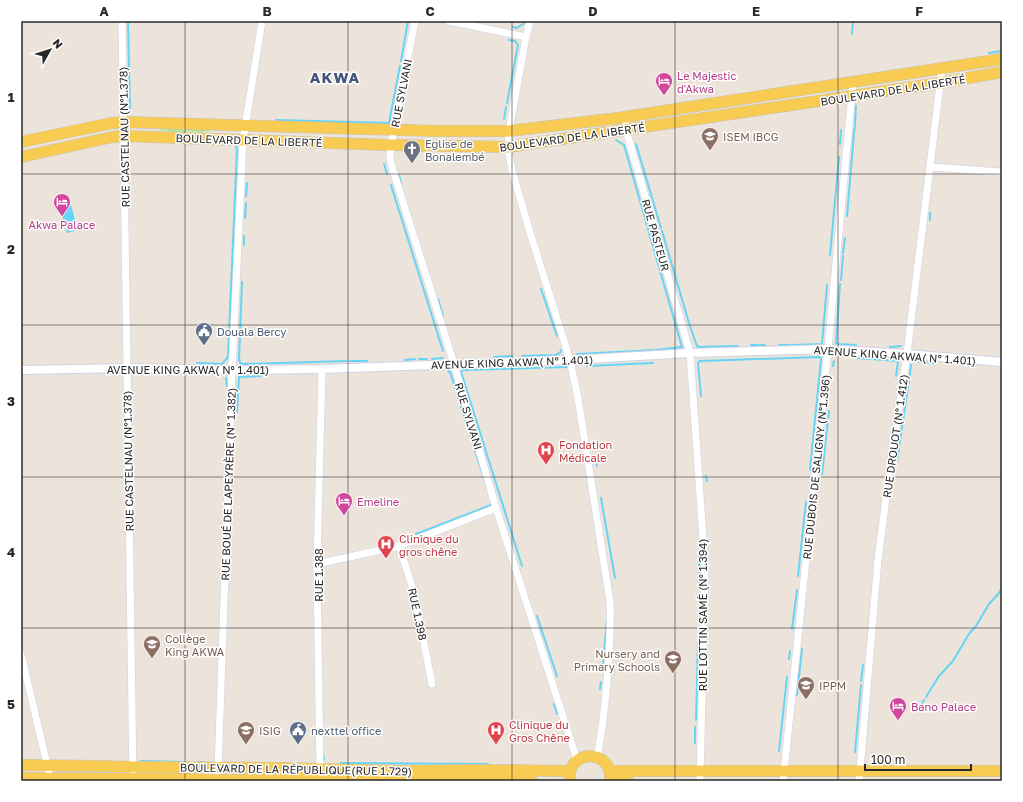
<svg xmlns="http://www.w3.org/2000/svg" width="1023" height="802" font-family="'Golos Text',sans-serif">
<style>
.grass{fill:#b2e693}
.water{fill:#66d4f5}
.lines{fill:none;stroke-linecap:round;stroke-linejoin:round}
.stream{stroke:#66d4f5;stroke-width:2}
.minor-casing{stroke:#cfd3e3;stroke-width:8}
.tertiary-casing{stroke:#cfd3e3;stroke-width:10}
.primary-casing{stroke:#c3c3c3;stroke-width:12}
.minor{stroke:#fff;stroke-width:7}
.tertiary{stroke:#fff;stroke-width:8}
.primary{stroke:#f8cb53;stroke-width:11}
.grid{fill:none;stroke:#292929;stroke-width:1;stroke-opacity:0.55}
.labels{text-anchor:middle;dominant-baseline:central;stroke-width:3;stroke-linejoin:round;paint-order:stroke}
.hotel-label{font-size:11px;fill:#b23c85;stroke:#fff;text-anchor:start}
.street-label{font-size:11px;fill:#292929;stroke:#fff}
.education-label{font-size:11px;fill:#785e54;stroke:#fff;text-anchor:start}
.worship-label{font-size:11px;fill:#5b616d;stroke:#fff;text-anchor:start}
.service-label{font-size:11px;fill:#4e5e75;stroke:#fff;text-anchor:start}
.health-label{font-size:11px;fill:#be3a42;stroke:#fff;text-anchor:start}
.district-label{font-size:15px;font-weight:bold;letter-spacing:1px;fill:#47537c;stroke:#fff}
.neatline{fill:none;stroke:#292929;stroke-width:1.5}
.grid-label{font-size:13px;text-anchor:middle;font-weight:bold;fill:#292929}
</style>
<rect width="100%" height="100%" fill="#ece3da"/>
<path class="grass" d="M170,127H184L186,130H198L202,128L204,130H209V132L204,131L202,134L198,132L186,131L184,133H170L168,131L159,130V129H168Z"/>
<path class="water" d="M71,205L78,230L67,233L60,208Z"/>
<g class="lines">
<g class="stream">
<path d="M128,21L130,111"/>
<path d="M513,27L517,28L523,24L524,21"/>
<path d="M852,34L853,21"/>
<path d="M989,53L1002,51"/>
<path d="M401,61L408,21"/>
<path d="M507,103L518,45L515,41L509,40"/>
<path d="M504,119L506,107"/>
<path d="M276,120L389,123L400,66"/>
<path d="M855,124L856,106"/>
<path d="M854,132L855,126"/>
<path d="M636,144L661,228"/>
<path d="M840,144L841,130"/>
<path d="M384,164L387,174"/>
<path d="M399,175L401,183"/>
<path d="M391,185L443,351"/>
<path d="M246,196L247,183"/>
<path d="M847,216L854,133"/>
<path d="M245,218L246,203"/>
<path d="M930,220V213"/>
<path d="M662,231L689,323L697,346L699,347L738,346"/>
<path d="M244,245V236"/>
<path d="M843,253L845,238"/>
<path d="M830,255L839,157"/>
<path d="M841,280L843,256"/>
<path d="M242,282L239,360L241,364L347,361"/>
<path d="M840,284L836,343L838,344L856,345"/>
<path d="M541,289L557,336"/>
<path d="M438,299L443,316"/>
<path d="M751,345H757"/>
<path d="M759,345H765"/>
<path d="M779,345H790"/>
<path d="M792,345L822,344L827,285"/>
<path d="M890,347L901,346"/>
<path d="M577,354L656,350L682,347L624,145L616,140"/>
<path d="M522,356L555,355L560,353L561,350"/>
<path d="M494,357L512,356"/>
<path d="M857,358L898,361"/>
<path d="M419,359H427"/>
<path d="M432,359L443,358"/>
<path d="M405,360L415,359"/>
<path d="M350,361H367"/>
<path d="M919,362L933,363"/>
<path d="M197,363L222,364L228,357L237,149L235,144"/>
<path d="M587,366L653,363"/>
<path d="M833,366L834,361"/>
<path d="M448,371L450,372L488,491"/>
<path d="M896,376L898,362"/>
<path d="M226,378L227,386"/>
<path d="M909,383L911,365"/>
<path d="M701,396L698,363L700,361L820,357L821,359L810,470"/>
<path d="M237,412L239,377L261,376"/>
<path d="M595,457L597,466"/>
<path d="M897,461L908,387"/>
<path d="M822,474L829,411"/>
<path d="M706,476L707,481"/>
<path d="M601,498L615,578"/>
<path d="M416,534L491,505V503"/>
<path d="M699,551L700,584"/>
<path d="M522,566L461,372L463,370L567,367"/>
<path d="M798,576L806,502"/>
<path d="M537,616L557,676"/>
<path d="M792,629L797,590"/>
<path d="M789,659L790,651"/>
<path d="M603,665L607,620"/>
<path d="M861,681L863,665"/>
<path d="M600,689L601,682"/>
<path d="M797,695L802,649"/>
<path d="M926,697L939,676L953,661L969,634L976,626L989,604L999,593L1002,587"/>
<path d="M554,704L557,714"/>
<path d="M918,710L924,700"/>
<path d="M696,720L698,642"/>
<path d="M695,743V727"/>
<path d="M779,751L787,677"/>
<path d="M855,752L861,685"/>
<path d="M323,753L324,760"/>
<path d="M141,761L184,762"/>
<path d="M198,762H205"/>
<path d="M341,763L488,764"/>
</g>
<defs>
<g id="minor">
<path d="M122,21L133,781"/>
<path d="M415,21L391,145L390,159L392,167L454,364L496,508L577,760"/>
<path d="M449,21L526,37"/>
<path d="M530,21L526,37L509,131L508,147L512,170L529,229L570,360L578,398L610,602C611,619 610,635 609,652C607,687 604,722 597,757"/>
<path d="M625,117L626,130L690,353L705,566L700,781"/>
<path d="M931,167L1002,172"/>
<path d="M399,546L414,592L432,684"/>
<path d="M317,564L399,546L496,508"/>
<path d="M21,654L51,781"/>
<path d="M218,771L232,370L243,140L262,21"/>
<path d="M320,773L317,564L322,369"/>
<path d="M783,781L828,349L853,82"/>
<path d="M859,781L878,560L892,452L907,354L942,68"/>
</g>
<path id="tertiary" d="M21,370L127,368L232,370L322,369L570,360L690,353L828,349L907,354L1002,362"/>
<g id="primary">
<path d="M21,142L112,123L124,122L436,131H509L618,118L1002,59"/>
<path d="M21,157L112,137L123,136L391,145L508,147L940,83L1002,72"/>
<path d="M21,765L94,766L132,767L282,768L401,771L473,770L570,771"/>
<path d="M610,771H1002"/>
<path d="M21,778L182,779L225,780L473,779L532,781"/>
<path d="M570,781C565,749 614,747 610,781"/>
<path d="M610,781H628"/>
</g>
</defs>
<use href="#minor" class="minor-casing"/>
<use href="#tertiary" class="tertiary-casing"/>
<use href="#primary" class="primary-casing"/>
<use href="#minor" class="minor"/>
<use href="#tertiary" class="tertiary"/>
<use href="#primary" class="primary"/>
</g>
<path class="grid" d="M185,21V781M348,21V781M512,21V781M675,21V781M838,21V781M21,174H1002M21,325H1002M21,477H1002M21,628H1002"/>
<defs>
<symbol id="hotel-pin" viewBox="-11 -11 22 30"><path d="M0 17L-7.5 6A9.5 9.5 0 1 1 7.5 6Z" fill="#d1479c" stroke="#fff"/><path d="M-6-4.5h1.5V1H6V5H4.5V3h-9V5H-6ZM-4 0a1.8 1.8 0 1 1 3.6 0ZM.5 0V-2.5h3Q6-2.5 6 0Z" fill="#fff"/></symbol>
<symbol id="school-pin" viewBox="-11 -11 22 30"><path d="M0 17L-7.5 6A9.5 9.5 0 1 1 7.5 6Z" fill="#8d6e63" stroke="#fff"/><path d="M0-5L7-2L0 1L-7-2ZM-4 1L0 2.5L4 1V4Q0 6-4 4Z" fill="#fff"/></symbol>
<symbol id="church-pin" viewBox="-11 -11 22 30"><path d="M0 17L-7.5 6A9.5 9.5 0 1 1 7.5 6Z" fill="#6b7280" stroke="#fff"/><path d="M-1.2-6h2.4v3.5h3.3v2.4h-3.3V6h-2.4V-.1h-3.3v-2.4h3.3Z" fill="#fff"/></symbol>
<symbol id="civic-pin" viewBox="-11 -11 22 30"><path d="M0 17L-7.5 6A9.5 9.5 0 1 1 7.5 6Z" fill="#5c6f8a" stroke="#fff"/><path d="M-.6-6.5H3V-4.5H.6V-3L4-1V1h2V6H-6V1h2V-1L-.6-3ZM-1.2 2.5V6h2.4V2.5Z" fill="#fff"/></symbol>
<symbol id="hospital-pin" viewBox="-11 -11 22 30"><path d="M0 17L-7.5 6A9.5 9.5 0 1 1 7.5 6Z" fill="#e0444e" stroke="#fff"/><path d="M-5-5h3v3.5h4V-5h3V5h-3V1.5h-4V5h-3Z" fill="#fff"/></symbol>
</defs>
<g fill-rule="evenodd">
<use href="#hotel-pin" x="654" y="71" width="20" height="27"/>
<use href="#school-pin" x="700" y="126" width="20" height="27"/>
<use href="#church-pin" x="402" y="139" width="20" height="27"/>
<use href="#hotel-pin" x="52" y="192" width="20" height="27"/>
<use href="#civic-pin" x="194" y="321" width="20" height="27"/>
<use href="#hospital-pin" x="536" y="440" width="20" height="27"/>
<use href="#hotel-pin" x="334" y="491" width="20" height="27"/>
<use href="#hospital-pin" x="376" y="534" width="20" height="27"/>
<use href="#school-pin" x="142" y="634" width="20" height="27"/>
<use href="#school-pin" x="663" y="649" width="20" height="27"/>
<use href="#school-pin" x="796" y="675" width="20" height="27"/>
<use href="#hotel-pin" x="888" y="696" width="20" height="27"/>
<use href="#school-pin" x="236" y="720" width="20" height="27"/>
<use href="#civic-pin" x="288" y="720" width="20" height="27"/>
<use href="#hospital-pin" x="486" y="720" width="20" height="27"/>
</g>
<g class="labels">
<g class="hotel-label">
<text x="677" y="75">Le Majestic<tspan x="677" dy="13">d'Akwa</tspan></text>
<text x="62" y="224" text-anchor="middle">Akwa Palace</text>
<text x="357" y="501">Emeline</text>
<text x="911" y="706">Bano Palace</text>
</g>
<g class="street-label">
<text transform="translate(893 90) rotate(-9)">BOULEVARD DE LA LIBERTÉ</text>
<text transform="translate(401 93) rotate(-79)">RUE SYLVANI</text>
<text transform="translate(124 137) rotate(-91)">RUE CASTELNAU (N°1.378)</text>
<text transform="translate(572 137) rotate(-8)">BOULEVARD DE LA LIBERTÉ</text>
<text transform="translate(249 140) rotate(2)">BOULEVARD DE LA LIBERTÉ</text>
<text transform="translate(656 235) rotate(74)">RUE PASTEUR</text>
<text transform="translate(895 355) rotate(4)">AVENUE KING AKWA( N° 1.401)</text>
<text transform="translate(512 362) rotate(-2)">AVENUE KING AKWA( N° 1.401)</text>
<text x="188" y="369">AVENUE KING AKWA( N° 1.401)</text>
<text transform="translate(469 416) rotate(73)">RUE SYLVANI</text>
<text transform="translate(895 436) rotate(-82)">RUE DROUOT (N° 1.412)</text>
<text transform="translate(128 461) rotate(-91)">RUE CASTELNAU (N°1.378)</text>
<text transform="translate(816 467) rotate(-84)">RUE DUBOIS DE SALIGNY (N°1.396)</text>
<text transform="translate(228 484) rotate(-88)">RUE BOUÉ DE LAPEYRÈRE (N° 1.382)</text>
<text transform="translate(318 575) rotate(-90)">RUE 1.388</text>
<text transform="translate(418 614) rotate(78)">RUE 1.398</text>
<text transform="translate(702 615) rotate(-90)">RUE LOTTIN SAMÈ (N° 1.394)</text>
<text transform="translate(296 769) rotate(1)">BOULEVARD DE LA RÉPUBLIQUE(RUE 1.729)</text>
</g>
<g class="education-label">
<text x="723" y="136">ISEM IBCG</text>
<text x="165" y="638">Collège<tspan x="165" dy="13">King AKWA</tspan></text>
<text x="660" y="653" text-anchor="end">Nursery and<tspan x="660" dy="13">Primary Schools</tspan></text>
<text x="819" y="685">IPPM</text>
<text x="259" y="730">ISIG</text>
</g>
<g class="worship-label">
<text x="425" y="143">Eglise de<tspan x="425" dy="13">Bonalembé</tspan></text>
</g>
<g class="service-label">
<text x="217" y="331">Douala Bercy</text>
<text x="311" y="730">nexttel office</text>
</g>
<g class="health-label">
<text x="559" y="444">Fondation<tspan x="559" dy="13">Médicale</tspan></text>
<text x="399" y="538">Clinique du<tspan x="399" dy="13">gros chêne</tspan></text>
<text x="509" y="724">Clinique du<tspan x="509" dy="13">Gros Chêne</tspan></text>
</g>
<g class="district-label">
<text x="335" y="77">AKWA</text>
</g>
</g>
<rect width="1023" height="802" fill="none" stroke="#ffffff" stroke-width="44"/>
<g transform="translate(50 50) rotate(51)" stroke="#ffffff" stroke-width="3" paint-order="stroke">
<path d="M0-3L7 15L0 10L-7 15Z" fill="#292929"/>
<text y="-6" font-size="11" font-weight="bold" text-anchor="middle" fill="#292929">N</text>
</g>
<path d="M865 764v6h106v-6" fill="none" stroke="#292929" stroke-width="2"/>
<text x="871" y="764" font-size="12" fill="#292929" stroke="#ffffff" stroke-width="3" paint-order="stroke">100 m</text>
<rect x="22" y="22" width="979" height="758" class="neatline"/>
<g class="grid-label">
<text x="104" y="16">A</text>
<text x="267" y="16">B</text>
<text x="430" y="16">C</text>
<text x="593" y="16">D</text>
<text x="756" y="16">E</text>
<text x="919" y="16">F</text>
<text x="11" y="102">1</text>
<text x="11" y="254">2</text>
<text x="11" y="406">3</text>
<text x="11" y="557">4</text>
<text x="11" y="709">5</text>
</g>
</svg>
